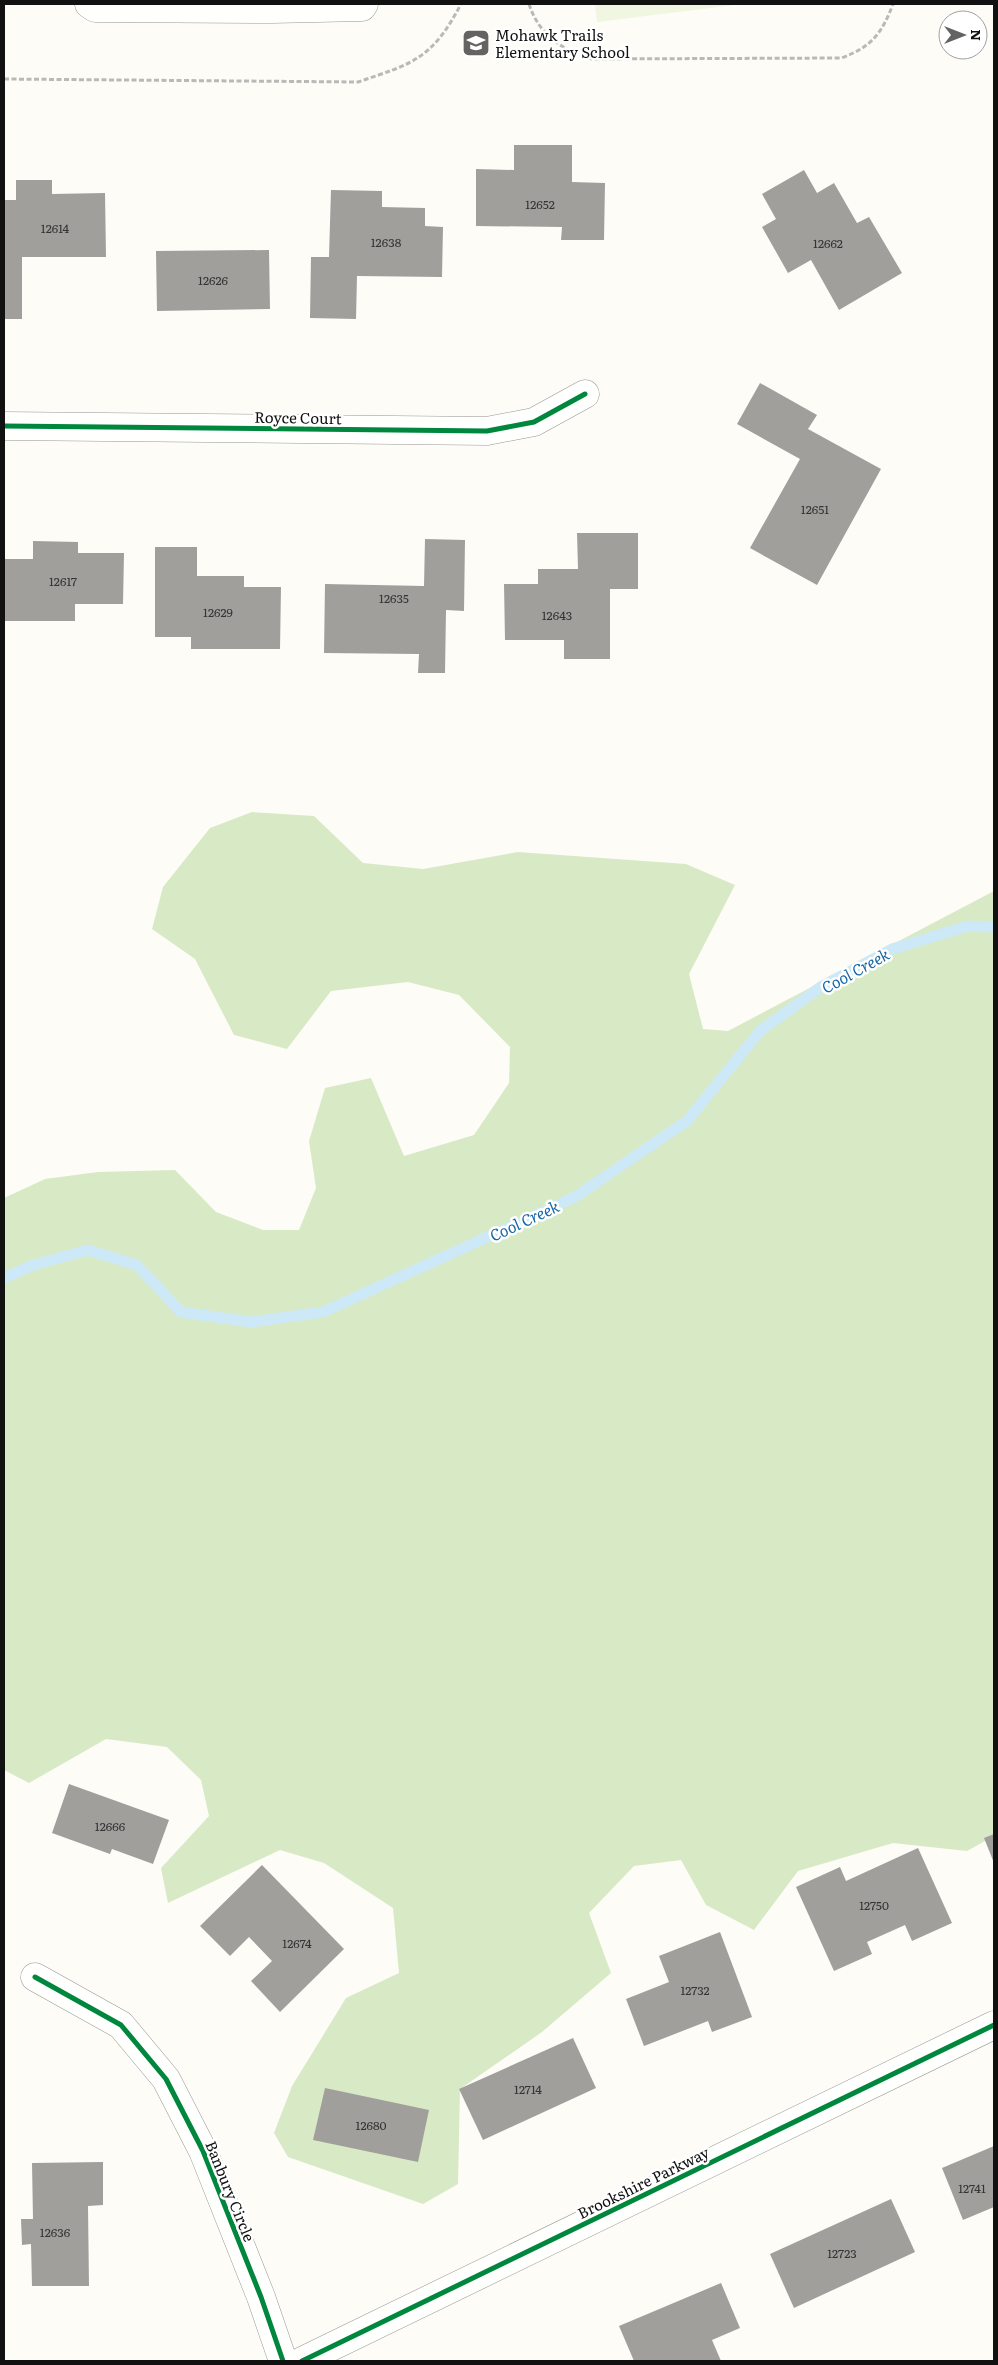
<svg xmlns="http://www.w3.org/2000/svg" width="998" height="2365" font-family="Literata,serif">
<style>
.forest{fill:#d8eac5}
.pitch{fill:#f0f6e1}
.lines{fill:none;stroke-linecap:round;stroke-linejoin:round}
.stream{stroke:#cde8f7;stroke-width:11}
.building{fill:#a19f9c}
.minor-casing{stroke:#979795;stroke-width:29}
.path{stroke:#b9b9b8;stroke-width:3;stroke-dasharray:5 2.5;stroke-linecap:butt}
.minor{stroke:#fffffe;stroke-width:28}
.cycleway-casing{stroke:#fff;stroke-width:8}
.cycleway{stroke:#00873e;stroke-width:5}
.labels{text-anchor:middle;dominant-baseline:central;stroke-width:5;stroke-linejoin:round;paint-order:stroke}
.number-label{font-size:12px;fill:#353434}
.poi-label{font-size:15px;fill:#111;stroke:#fff;text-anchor:start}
.street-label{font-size:15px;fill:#111;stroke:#fff}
.water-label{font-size:16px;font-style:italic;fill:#1768a6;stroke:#fff}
</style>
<rect width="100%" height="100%" fill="#fdfcf7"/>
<path class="forest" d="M252,812L314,816L363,863L423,869L518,852L686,864L735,885L689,974L703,1029L728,1031L994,891V1836L967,1851L893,1843L798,1871L754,1930L706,1905L681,1860L634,1866L589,1913L611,1973L542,2032L460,2089L458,2184L423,2204L288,2157L274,2133L292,2086L346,1998L399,1973L393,1908L324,1863L280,1850L168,1903L161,1868L209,1816L201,1780L167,1747L106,1739L29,1783L4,1770V1198L45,1179L98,1172L175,1170L216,1212L263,1230H299L316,1188L309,1141L325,1088L371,1078L404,1156L474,1135L509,1083L510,1047L459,995L408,982L331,991L287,1049L234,1035L195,959L152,929L163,887L210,828Z"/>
<path class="pitch" d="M595,4H743L597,22Z"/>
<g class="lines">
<path class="stream" d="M4,1278L33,1265L88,1250L137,1265L181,1312L251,1322L323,1312L575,1197L687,1121L760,1031L822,986L892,949L968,926L994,927"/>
</g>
<g class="building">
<path d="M514,145H572V182L605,183L604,240H561L562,227L476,226V169L514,170Z"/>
<path d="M804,170L817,193L834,183L857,223L869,217L902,273L839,310L811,260L788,273L762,227L776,219L762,194Z"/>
<path d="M16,180H52V194L105,193L106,257H22V319H4V200H16Z"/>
<path d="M331,190L382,191V207L425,208V226L443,227L442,277L357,276L356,319L310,318L311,257H329Z"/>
<path d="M269,250L270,309L157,311L156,251Z"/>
<path d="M760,383L817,415L808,429L881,469L817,585L750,548L800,459L737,424Z"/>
<path d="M577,533H638V589H610V659H564V640H505L504,584H538V569H578Z"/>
<path d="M425,539L465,540L464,611L446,610L445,673H418L419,654L324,653L325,584L424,586Z"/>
<path d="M33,541L78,542V553H124L123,604H75V621H4V559H33Z"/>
<path d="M155,547H197V576H244V587H281L280,649H191V637H155Z"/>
<path d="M69,1784L169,1820L153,1864L112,1849L110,1854L52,1833Z"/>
<path d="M994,1834V1863L984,1838Z"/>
<path d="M918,1848L952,1923L912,1941L905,1925L867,1942L872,1954L834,1971L796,1887L840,1867L846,1881Z"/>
<path d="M262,1865L344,1949L280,2012L251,1981L272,1961L249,1937L230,1956L200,1926Z"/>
<path d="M720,1932L752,2017L712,2032L708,2021L644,2046L626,1999L669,1982L659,1956Z"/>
<path d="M573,2038L596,2088L483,2140L459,2089Z"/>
<path d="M325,2088L429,2110L418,2162L313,2140Z"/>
<path d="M994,2146V2207L963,2220L942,2168Z"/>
<path d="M103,2162V2205L88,2206L89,2286H32L31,2244L22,2245L21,2219H33L32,2163Z"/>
<path d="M891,2199L915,2252L794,2308L770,2254Z"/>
<path d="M721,2283L740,2328L712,2340L721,2361H634L619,2326Z"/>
</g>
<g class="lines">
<defs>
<g id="minor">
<path d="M89,4L95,8L272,9L362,7L364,4"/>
<path d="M4,426L487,431L534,422L585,394"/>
<path d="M35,1977L121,2025L166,2079L203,2151L261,2297L283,2361"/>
<path d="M302,2361L994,2025"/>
</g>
</defs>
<use href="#minor" class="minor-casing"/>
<g class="path">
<path d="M529,4C539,35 562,50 592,59L841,58C872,47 882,33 893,4"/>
<path d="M4,79L358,82C414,63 432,59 461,4"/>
</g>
<use href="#minor" class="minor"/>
<defs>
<g id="cycleway">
<path d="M4,426L487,431L534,422L585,394"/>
<path d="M35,1977L121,2025L166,2079L203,2151L261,2297L283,2361"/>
<path d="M302,2361L994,2025"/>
</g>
</defs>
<use href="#cycleway" class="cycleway-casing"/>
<use href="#cycleway" class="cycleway"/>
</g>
<defs>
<symbol id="school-square" viewBox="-11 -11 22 22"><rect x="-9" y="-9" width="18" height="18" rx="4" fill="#646362" stroke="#fff"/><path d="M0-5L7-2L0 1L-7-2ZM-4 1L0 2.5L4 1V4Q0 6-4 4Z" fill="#fff"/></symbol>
</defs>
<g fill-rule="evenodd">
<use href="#school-square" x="460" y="27" width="32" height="32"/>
</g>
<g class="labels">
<g class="number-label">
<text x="540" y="204">12652</text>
<text x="55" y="228">12614</text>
<text x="386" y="242">12638</text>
<text x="828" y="243">12662</text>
<text x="213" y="280">12626</text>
<text x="815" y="509">12651</text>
<text x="63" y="581">12617</text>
<text x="394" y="598">12635</text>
<text x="218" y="612">12629</text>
<text x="557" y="615">12643</text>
<text x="110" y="1826">12666</text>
<text x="874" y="1905">12750</text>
<text x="297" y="1943">12674</text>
<text x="695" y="1990">12732</text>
<text x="528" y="2089">12714</text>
<text x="371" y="2125">12680</text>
<text x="972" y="2188">12741</text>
<text x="55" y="2232">12636</text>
<text x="842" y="2253">12723</text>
</g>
<g class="poi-label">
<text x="495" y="34">Mohawk Trails<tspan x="495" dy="17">Elementary School</tspan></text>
</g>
<g class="street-label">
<text transform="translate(298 417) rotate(1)">Royce Court</text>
<text transform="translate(643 2182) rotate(-26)">Brookshire Parkway</text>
<text transform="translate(231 2191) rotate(68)">Banbury Circle</text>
</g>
<g class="water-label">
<text transform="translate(855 970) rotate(-29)">Cool Creek</text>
<text transform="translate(524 1220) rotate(-25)">Cool Creek</text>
</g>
</g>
<rect width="998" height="2365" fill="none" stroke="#111111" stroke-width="10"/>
<g transform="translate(963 35) rotate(90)"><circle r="24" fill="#ffffff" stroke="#a0a0a0"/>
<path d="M0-4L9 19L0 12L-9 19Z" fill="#646362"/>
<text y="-8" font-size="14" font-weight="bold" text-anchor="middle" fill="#111111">N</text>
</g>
</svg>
